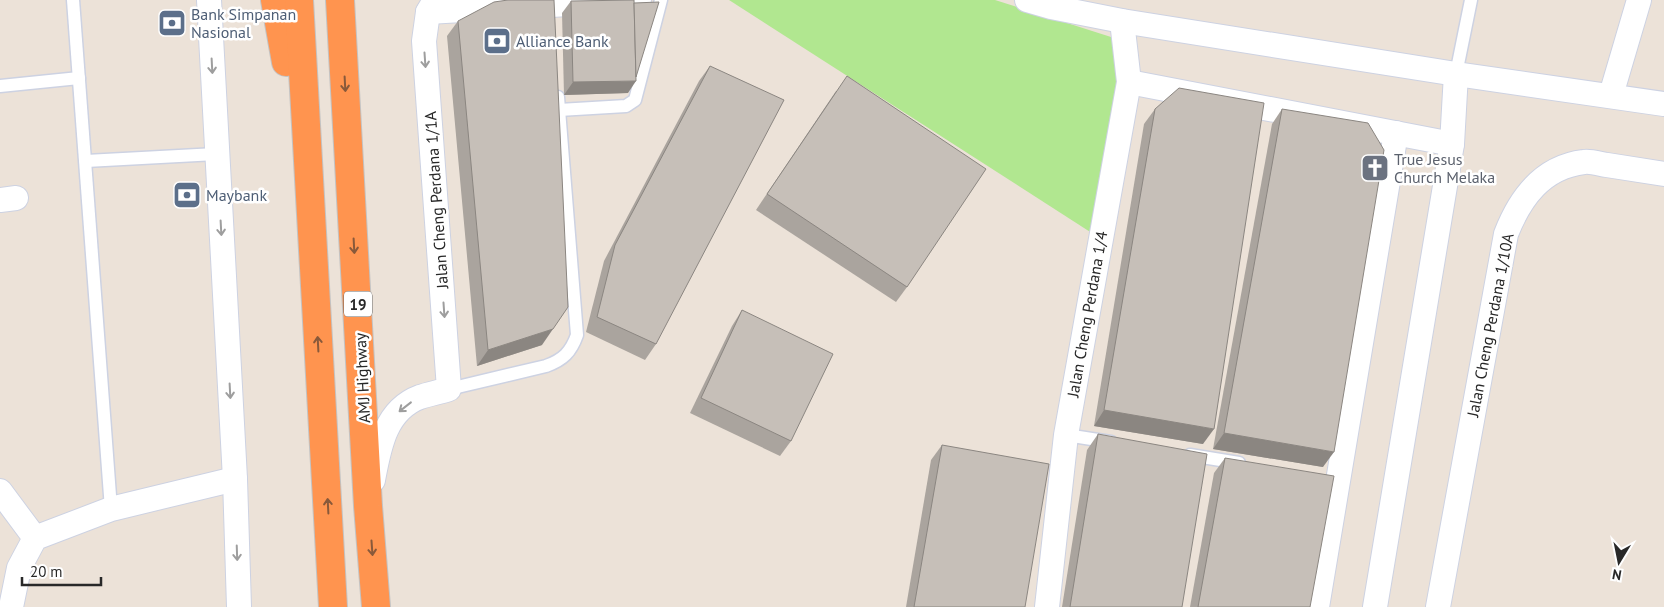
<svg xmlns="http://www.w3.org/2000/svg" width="1664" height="607" font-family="'PT Sans',sans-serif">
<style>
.green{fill:#b1e790}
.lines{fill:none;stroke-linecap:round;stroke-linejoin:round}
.lane-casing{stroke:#cdd2e2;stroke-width:15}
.street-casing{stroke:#cdd2e2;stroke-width:26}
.highway-casing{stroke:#c3c3c3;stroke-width:30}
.lane{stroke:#fff;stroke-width:12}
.street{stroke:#fff;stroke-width:24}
.highway{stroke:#ff944f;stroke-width:28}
.wall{fill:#aaa49e}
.shaded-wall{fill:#8b8681}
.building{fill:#c6bfb8;stroke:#8b8681}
.oneway{stroke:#9e9e9e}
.oneway2{stroke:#89593a}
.labels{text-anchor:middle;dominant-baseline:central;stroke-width:5;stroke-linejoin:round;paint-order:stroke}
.shield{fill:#fff;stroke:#686868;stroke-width:1}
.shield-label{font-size:15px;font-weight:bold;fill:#282828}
.service-label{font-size:16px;fill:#4e5e75;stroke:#fff;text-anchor:start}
.worship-label{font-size:16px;fill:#5b616d;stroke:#fff;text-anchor:start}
.street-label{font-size:16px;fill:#282828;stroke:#fff}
</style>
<rect width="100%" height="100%" fill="#ece2d8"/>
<path class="green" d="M729,0H995L1133,44L1098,237Z"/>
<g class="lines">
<defs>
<g id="lane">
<path d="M73,0L111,509"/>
<path d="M1456,74L1471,0"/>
<path d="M0,86L79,78"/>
<path d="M559,110L626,106L635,100L661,0"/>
<path d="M86,161L216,154"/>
<path d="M449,389L546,366C563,360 571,352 577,335L558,97"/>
<path d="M1066,435L1111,442"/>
<path d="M1190,455L1239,463"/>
</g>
<g id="street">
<path d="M209,0L235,479L239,607"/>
<path d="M1027,0L1051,7L1122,21L1456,74L1664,104"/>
<path d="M428,12L639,0"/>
<path d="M1129,82L1452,144"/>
<path d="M1611,95L1639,0"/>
<path d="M0,200L16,198"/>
<path d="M373,480C379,448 385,410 420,397C429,394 440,392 449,389L424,41L428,12L435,0"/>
<path d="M0,491L35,538"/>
<path d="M11,607L19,568L35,538L111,509L235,479"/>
<path d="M1047,607L1066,435L1129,82L1122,21"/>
<path d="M1317,607L1396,133"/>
<path d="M1375,607L1452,144L1456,74"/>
<path d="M1438,607L1506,234C1520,198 1542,167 1584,162C1591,161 1600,164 1607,165C1626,168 1645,171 1664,174"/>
</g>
<g id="highway">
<path d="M275,0L286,62"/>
<path d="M299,0L333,607"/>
<path d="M340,0L368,506L376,607"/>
</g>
</defs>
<use href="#lane" class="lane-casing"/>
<use href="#street" class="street-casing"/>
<use href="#highway" class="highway-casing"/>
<use href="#lane" class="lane"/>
<use href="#street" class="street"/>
<use href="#highway" class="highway"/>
</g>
<g class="wall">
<path d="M571,1L628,93L564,95L562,13Z"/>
<path d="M458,21L542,345L477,366L447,36Z"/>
<path d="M710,66L656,344L645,360L586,332L604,261L699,81Z"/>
<path d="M836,91L907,287L896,302L756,210Z"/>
<path d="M1155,109L1203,444L1094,426L1144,124Z"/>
<path d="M1282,109L1323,467L1213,449L1272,124Z"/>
<path d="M742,310L791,441L780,456L690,413L732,326Z"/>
<path d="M1098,434L1182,607H1062L1087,450Z"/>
<path d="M942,445L1025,607H906L931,460Z"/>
<path d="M1225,458L1310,607H1190L1214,473Z"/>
</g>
<g class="shaded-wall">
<path d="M636,81L628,93L564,95L573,82Z"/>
<path d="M553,329L542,345L477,366L488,350Z"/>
<path d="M1104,410L1214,429L1203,444L1094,426Z"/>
<path d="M1224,433L1334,452L1323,467L1213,449Z"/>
</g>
<g class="building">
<path d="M508,0H554L568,307L553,329L488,350L458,21L494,2Z"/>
<path d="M634,0L636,81L573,82L571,1Z"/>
<path d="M659,2L636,77L634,3Z"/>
<path d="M710,66L784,100L656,344L597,317L615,245Z"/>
<path d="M847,76L986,169L907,287L767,194Z"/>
<path d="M1179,88L1264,103L1214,429L1104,410L1155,109Z"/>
<path d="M1282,109L1368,123L1384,150L1334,452L1224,433Z"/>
<path d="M742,310L833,354L791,441L701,398Z"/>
<path d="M1098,434L1207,454L1182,607H1070Z"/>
<path d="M942,445L1049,464L1025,607H914Z"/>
<path d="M1225,458L1334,476L1310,607H1198Z"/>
</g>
<defs><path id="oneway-shaft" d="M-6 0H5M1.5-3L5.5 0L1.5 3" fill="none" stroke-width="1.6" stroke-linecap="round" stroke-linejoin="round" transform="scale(1.25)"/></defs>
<g class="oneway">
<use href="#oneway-shaft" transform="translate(425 60) rotate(86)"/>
<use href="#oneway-shaft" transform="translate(212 66) rotate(87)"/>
<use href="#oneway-shaft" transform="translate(221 228) rotate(87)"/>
<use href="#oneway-shaft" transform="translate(444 310) rotate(86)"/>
<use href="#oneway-shaft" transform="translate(230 391) rotate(87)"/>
<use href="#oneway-shaft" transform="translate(405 407) rotate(142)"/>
<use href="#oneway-shaft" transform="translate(237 553) rotate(88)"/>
</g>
<g class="oneway2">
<use href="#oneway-shaft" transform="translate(345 84) rotate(87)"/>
<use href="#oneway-shaft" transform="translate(354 246) rotate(87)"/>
<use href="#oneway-shaft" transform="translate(318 344) rotate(-93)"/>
<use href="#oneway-shaft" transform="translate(328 506) rotate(-93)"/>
<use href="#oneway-shaft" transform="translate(372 548) rotate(86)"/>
</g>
<defs>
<symbol id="bank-square" viewBox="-11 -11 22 22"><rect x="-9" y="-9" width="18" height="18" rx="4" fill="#5c6f8a" stroke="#fff"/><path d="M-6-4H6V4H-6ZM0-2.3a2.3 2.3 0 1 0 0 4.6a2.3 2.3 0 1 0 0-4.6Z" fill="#fff"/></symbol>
<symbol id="church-square" viewBox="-11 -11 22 22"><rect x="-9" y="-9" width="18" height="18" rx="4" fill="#6b7280" stroke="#fff"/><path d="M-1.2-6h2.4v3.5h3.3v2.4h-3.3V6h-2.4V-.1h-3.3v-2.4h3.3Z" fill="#fff"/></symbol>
</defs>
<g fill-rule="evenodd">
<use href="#bank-square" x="156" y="7" width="32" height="32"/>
<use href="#bank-square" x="481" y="25" width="32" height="32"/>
<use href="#church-square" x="1359" y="152" width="32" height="32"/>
<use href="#bank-square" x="171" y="179" width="32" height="32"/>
</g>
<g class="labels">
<rect class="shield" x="344" y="291.5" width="28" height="25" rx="4"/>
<g class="shield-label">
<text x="358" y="304">19</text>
</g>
<g class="service-label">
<text x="191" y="14">Bank Simpanan<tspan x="191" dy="18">Nasional</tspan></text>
<text x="516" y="41">Alliance Bank</text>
<text x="206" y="195">Maybank</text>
</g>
<g class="worship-label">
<text x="1394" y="159">True Jesus<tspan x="1394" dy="18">Church Melaka</tspan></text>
</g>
<g class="street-label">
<text transform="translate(436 200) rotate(-94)">Jalan Cheng Perdana 1/1A</text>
<text transform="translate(1087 314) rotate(-80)">Jalan Cheng Perdana 1/4</text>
<text transform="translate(1490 325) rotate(-79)">Jalan Cheng Perdana 1/10A</text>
<text transform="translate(362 378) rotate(-93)">AMJ Highway</text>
</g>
</g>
<g transform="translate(1619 562) rotate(190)" stroke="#ffffff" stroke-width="4" paint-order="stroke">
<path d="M0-4L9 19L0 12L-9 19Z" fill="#282828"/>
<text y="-8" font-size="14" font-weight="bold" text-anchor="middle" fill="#282828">N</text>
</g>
<path d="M22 577v8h79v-8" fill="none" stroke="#282828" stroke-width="2.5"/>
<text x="30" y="577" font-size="15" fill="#282828" stroke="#ffffff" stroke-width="4" paint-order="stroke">20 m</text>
</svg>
